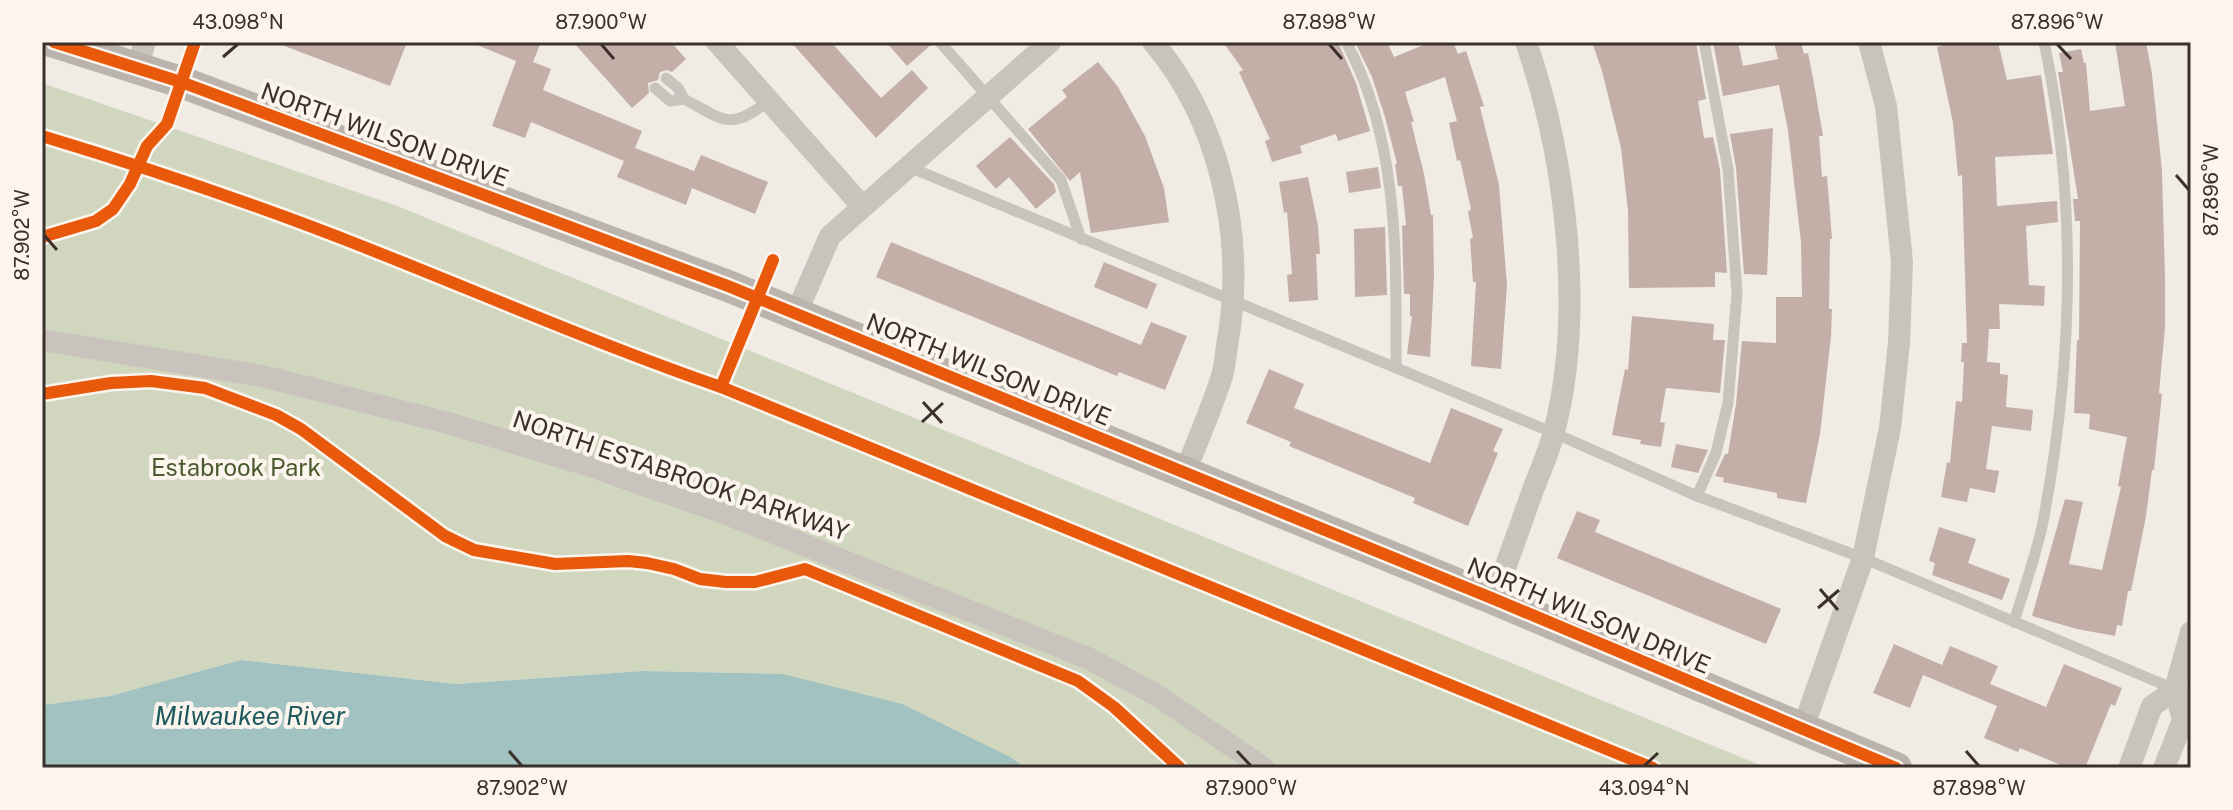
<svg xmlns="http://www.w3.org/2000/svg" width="2233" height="810" font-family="'Public Sans',sans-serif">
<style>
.green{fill:#d1d6bf}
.water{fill:#a1c2c1}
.building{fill:#c3afa7}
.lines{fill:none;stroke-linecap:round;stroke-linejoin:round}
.lane{stroke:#c9c3be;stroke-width:11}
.street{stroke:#c9c3be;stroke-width:22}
.secondary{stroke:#bab3ae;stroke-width:32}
.cycleway-casing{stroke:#fbf5ee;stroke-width:17}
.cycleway{stroke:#e8590c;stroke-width:12}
.ticks{fill:none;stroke:#3b302b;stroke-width:3}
.labels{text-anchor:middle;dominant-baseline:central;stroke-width:8;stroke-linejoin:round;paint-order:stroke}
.street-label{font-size:24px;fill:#3b302b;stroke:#fbf5ee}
.park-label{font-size:24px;fill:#4a5a2e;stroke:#fbf5ee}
.water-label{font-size:26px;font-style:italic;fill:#1f5a5e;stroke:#fbf5ee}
.neatline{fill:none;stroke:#3b302b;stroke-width:3}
.ticks-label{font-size:20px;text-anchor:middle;fill:#3b302b}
</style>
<rect width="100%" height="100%" fill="#f0ebe5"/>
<path class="green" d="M42,83L400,207L1767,768H1025L1012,758L783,674L643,671L456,684L241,660L110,696L42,705Z"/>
<path class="water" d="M241,660L456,684L643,671L783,674L902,704L1012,758L1025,768H42V705L110,696Z"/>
<g class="building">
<path d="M274,42H407L390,86Z"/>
<path d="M470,42H541L533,62L551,69L543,90L642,131L635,148L694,171L701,155L768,182L755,214L692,188L686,205L617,177L624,161L531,122L525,138L492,126L516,61Z"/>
<path d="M573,42H671L686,59L672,72L667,70L660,72L658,80L648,83L649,93L632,108Z"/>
<path d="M791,42H831L881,98L912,70L928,88L876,138Z"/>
<path d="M886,42H932V44L907,66Z"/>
<path d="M1223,42H1338L1356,83L1370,131L1338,141L1336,134L1300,146L1302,153L1272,162L1265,141L1270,139L1239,72L1243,70Z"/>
<path d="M1355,42H1387L1394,57L1431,42H1453L1458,54L1466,51L1484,106L1480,107L1499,185L1507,285L1501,369L1471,366L1476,282H1473L1470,239L1473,238L1468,212L1471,209L1460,160L1457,161L1449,123L1457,121L1445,77L1405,92L1414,122H1411L1424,174L1431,215H1433L1434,276L1430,357L1407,354L1412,316H1410V294H1404L1402,226L1406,225L1402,186H1398L1395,164H1397L1385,117L1372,77Z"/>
<path d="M1592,42H1696L1706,99L1698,101L1704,138L1713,137L1720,170L1727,273L1715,272V287L1629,288L1628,211L1621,148L1602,71Z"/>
<path d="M1713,42H1738L1743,66L1778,59L1774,42H1801L1804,54L1808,53L1813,78L1823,136H1819L1822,177L1827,176L1832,239H1830L1829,309H1832L1831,336L1820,434L1806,503L1777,498V493L1723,482L1724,478L1715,476L1725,454H1728L1736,404L1742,341L1776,343V297H1802L1801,242L1788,130L1779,85L1723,96Z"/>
<path d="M1942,42H1998L2007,80L2041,75L2053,154L1995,157L1997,206L2057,201L2058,222L2026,226L2029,285L2045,286L2044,306L1999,304L2000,329H1989L1987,362L2000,363V374L2008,375L2006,407L2033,410L2031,431L1992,426L1986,469L1999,471L1995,493L1970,488L1967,502L1941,497L1947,462L1950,463L1956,401L1962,402L1964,362H1961L1962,343H1967L1962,175L1958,176L1953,123L1937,47L1943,45Z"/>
<path d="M2115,42H2146L2152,74L2162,171L2165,277V327L2159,393L2162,394L2154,470H2152L2146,516L2131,591H2128L2122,626L2117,625L2115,636L2077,629L2032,616L2065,499L2083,502L2069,564L2102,570L2121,487L2118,486L2127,437L2089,429L2090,414L2074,413L2077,340H2079L2080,221H2075L2073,199H2078L2058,72H2063L2059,53L2081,49L2084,63H2086L2090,111L2125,106Z"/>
<path d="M1098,62L1118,87L1145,136L1164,188L1169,222L1091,233L1080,172L1070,181L1028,129L1067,97L1062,90Z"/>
<path d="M1773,128L1767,275L1744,274L1736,168L1730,134Z"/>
<path d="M1010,137L1054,184L1056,192L1036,209L1009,177L996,189L976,166Z"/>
<path d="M1378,167L1381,188L1349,193L1346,172Z"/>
<path d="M1308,177L1318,226L1320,254H1316L1318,300L1289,302L1287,275L1292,274L1287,212L1284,213L1279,182Z"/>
<path d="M1385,227L1387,295L1355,297L1354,229Z"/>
<path d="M891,242L1141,345L1151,322L1187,336L1165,390L1119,372L1117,376L876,277Z"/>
<path d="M1104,262L1157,284L1147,309L1094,287Z"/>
<path d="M1632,316L1714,324L1713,340H1725L1720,393L1666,388L1660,422L1665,423L1661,447L1640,444L1641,440L1612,435L1625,369L1628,370Z"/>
<path d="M1269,369L1304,384L1294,408L1430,463L1451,408L1503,429L1493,451L1498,453L1468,526L1413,503L1415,498L1289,446L1291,442L1246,423Z"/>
<path d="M1676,444L1708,450L1698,473L1671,467Z"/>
<path d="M1577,511L1600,520L1595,532L1781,609L1766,644L1557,558Z"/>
<path d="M1939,527L1976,539L1968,563L2010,579L2002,600L1932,575L1935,563L1929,561Z"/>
<path d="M1894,644L1942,665L1950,646L1998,666L1990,684L2046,707L2064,664L2122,688L2115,706L2111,704L2085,768H2068L2020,748L2018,752L1984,738L1997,706L1923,675L1910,708L1873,693Z"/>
</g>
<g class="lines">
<g class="lane">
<path d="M940,42L1061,180L1081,239"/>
<path d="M1346,42C1400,141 1396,259 1396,368"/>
<path d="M655,88L670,101L684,99L678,88L666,78"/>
<path d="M684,99C726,121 729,131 769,101"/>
<path d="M909,167L1554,433L1697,496L1863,558L2191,696"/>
<path d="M1697,496L1716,453L1728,403L1737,293L1728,169L1704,42"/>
<path d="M2014,622C2024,589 2036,556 2043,522C2073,363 2078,201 2044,42"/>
</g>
<g class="street">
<path d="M717,42L862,206"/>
<path d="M1153,42C1220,121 1244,233 1229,334C1226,347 1226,362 1222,376C1212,408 1197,441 1185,473"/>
<path d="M137,68L145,42"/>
<path d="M796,314L830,236L1050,42"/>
<path d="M42,340L262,376L452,424L590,466L729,515L1090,659L1158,696L1264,768"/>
<path d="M1494,599C1507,562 1520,526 1533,490C1540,471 1549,452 1554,432C1585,314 1566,157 1526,42"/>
<path d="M2175,690L2191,632"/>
<path d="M1803,728L1863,558L1890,428L1899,343L1902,262L1886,106L1869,42"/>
<path d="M2129,768L2152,706L2175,690L2183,720L2164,768"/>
</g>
<path class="secondary" d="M54,42L181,82L728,286L1494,599L1896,768"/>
<defs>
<g id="cycleway">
<path d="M54,42L181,82L728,286L1494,599L1896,768"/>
<path d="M42,136C151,169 258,205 364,247C483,294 600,345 721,387L1653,768"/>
<path d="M42,237L96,221L113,209L130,184L147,146L167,124L195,42"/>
<path d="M721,387L773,260"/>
<path d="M42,394L111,383L151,381L205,388L276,415L301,429L445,536L474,550L555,564L628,561L647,563L674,569L700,579L726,582H755L805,569L1078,681L1114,707L1180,768"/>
</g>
</defs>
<use href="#cycleway" class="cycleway-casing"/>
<use href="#cycleway" class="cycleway"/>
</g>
<path class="ticks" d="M601,44L614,59M1329,44L1342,59M2057,44L2071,59M223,57L238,44M2176,175L2189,190M44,235L57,250M923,402L942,423M922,422L943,403M1820,589L1838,610M1818,608L1839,590M509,751L522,766M1237,751L1251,766M1966,751L1979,766M1644,766L1658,753"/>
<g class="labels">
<g class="street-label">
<text transform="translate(385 134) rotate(20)">NORTH WILSON DRIVE</text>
<text transform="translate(989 369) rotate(22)">NORTH WILSON DRIVE</text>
<text transform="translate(681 475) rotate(19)">NORTH ESTABROOK PARKWAY</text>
<text transform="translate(1589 615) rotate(23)">NORTH WILSON DRIVE</text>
</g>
<g class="park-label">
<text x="236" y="467">Estabrook Park</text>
</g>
<g class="water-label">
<text x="250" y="715">Milwaukee River</text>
</g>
</g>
<rect width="2233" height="810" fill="none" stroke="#fbf5ee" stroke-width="88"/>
<rect x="44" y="44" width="2145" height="722" class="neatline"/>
<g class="ticks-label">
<text x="238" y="29">43.098°N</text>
<text x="601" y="29">87.900°W</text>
<text x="1329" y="29">87.898°W</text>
<text x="2057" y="29">87.896°W</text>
<text transform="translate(2211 190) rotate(-90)" y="7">87.896°W</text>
<text transform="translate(22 235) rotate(-90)" y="7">87.902°W</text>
<text x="522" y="795">87.902°W</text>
<text x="1251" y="795">87.900°W</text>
<text x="1644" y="795">43.094°N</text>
<text x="1979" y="795">87.898°W</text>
</g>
</svg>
